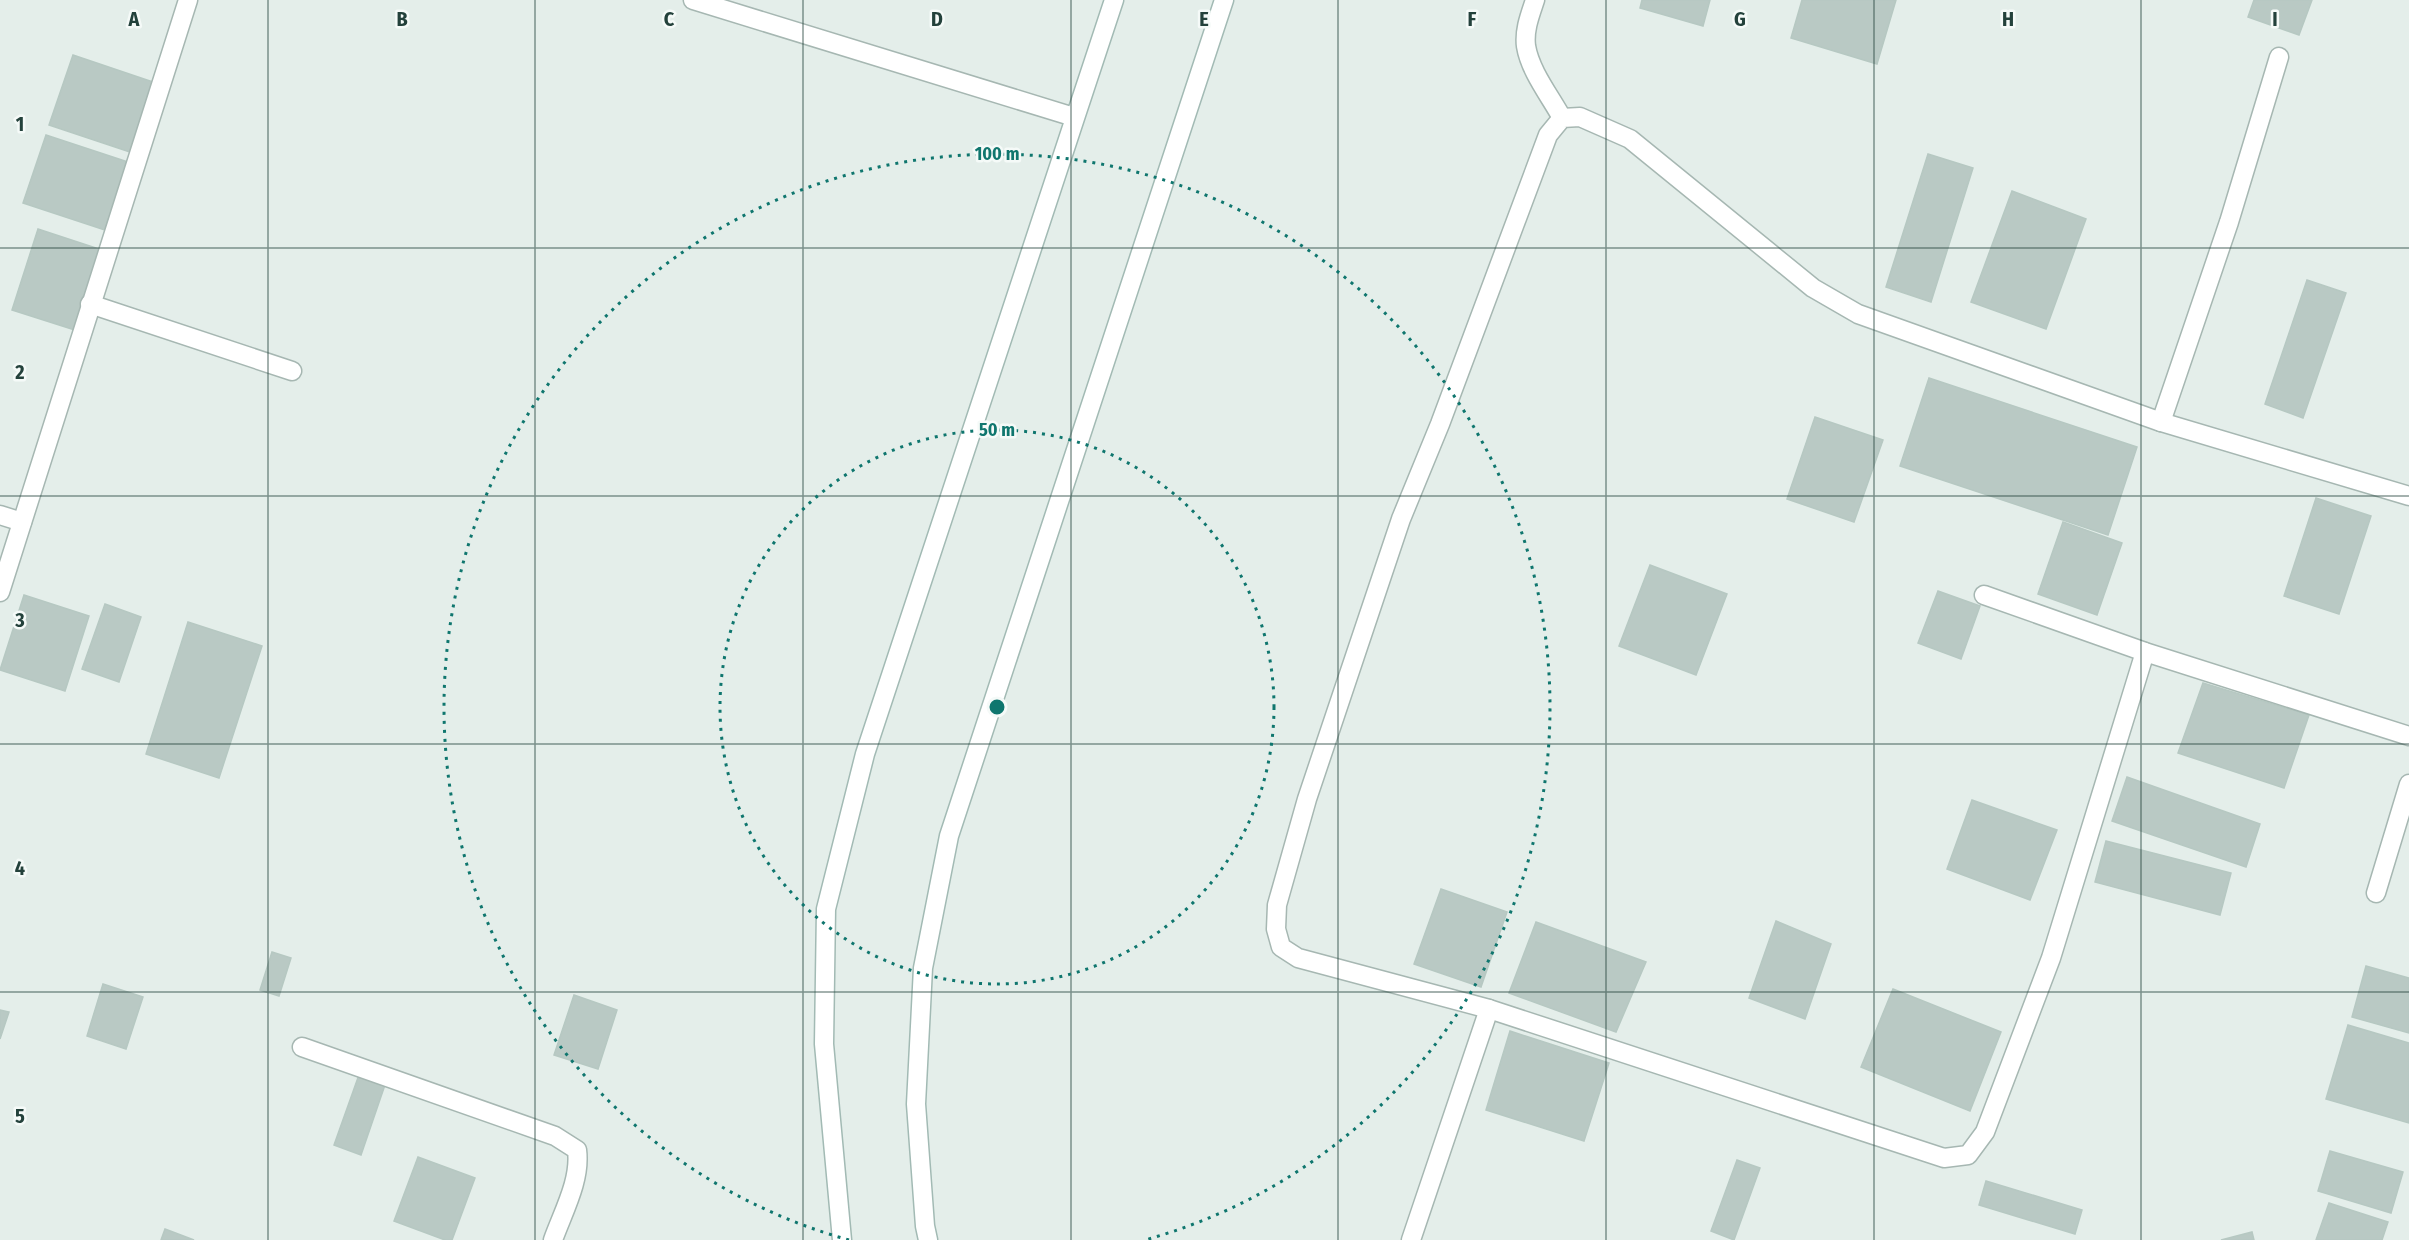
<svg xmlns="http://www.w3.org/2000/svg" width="2409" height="1240" font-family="'Fira Sans Condensed',sans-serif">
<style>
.building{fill:#b9c9c4;stroke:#b6c8c2;stroke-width:1.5}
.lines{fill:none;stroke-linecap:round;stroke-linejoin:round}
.lane-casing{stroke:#a6b7b2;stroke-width:21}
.street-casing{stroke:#a6b7b2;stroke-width:21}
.secondary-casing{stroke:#a2bab4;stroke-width:21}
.lane{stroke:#fff;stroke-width:18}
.street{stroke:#fff;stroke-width:18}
.secondary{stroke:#fff;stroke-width:18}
.grid{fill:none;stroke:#23413b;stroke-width:1.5;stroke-opacity:0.55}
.ring{fill:none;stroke:#0f766e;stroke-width:3;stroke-dasharray:3 6}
.grid-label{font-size:20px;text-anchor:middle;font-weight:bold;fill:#23413b;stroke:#f5faf8;stroke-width:5;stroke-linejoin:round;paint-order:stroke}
.centre{fill:#0f766e;stroke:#f5faf8;stroke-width:3}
.ring-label{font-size:18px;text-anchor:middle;font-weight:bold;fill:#0f766e;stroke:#f5faf8;stroke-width:5;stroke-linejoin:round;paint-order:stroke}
</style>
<rect width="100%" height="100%" fill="#e4eeea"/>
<g class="building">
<path d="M1642,0H1710L1703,26L1640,8Z"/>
<path d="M1802,0H1896L1877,64L1791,38Z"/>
<path d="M2254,0H2312L2299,35L2248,17Z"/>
<path d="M73,55L153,82L130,152L49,125Z"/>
<path d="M46,135L128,162L105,230L23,203Z"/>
<path d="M1928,154L1973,168L1931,302L1886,287Z"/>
<path d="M2012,191L2086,219L2046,329L1971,302Z"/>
<path d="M38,229L105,251L78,331L12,310Z"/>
<path d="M2307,280L2346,293L2303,418L2265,404Z"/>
<path d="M1929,378L2137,447L2108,535L1900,466Z"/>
<path d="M1815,417L1883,440L1854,522L1787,499Z"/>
<path d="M2316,498L2371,516L2339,614L2284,596Z"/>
<path d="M2063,522L2122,543L2097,615L2038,594Z"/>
<path d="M1650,565L1727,594L1696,675L1619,646Z"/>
<path d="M1938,591L1980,606L1961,659L1918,643Z"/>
<path d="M24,595L89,616L65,691L0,670Z"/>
<path d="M105,604L141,617L119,682L82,669Z"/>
<path d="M188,622L262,646L219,778L146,754Z"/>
<path d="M2203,683L2309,715L2284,788L2178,753Z"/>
<path d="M2127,777L2260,824L2246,867L2112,821Z"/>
<path d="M1972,800L2057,830L2030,900L1947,869Z"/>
<path d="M2106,841L2231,873L2220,915L2095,882Z"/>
<path d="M1441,889L1507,912L1481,987L1414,964Z"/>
<path d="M1776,921L1831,944L1805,1019L1749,998Z"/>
<path d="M1536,922L1646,962L1616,1032L1509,993Z"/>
<path d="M272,952L291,958L279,996L260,990Z"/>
<path d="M2366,966L2409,978V1033L2352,1017Z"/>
<path d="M103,984L143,997L126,1049L87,1036Z"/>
<path d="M1893,989L2001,1032L1970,1111L1861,1067Z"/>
<path d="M574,995L617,1010L598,1069L554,1055Z"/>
<path d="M0,1010L9,1012L0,1039Z"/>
<path d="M2348,1025L2409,1043V1123L2326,1099Z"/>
<path d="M1510,1031L1609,1063L1584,1141L1486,1110Z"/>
<path d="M360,1072L386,1082L361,1155L334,1145Z"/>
<path d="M2330,1151L2403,1172L2391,1213L2318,1191Z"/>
<path d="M418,1157L475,1178L452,1240H445L394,1221Z"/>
<path d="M1737,1160L1760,1168L1734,1240L1711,1231Z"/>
<path d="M1986,1181L2082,1210L2075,1234L1979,1205Z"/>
<path d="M2329,1203L2388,1222L2382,1240H2316Z"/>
<path d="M165,1229L194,1240H161Z"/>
<path d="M2252,1232L2254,1240H2221Z"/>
</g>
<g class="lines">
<defs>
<g id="lane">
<path d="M693,0L1074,117"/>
<path d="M90,304L292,371"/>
</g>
<g id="street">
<path d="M1535,0C1530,15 1524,30 1526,46C1530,71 1550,96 1562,118"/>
<path d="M2161,422L2229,222L2279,57"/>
<path d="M0,515L22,522"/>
<path d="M0,592L188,0"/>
<path d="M1984,595L2145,652L2409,736"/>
<path d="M2145,652L2051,958L1985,1132L1968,1155L1944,1158L1489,1009L1298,958L1281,947L1276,929L1277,905L1307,799L1401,519L1440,424L1548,135L1562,118L1580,117L1630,139L1813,288L1858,314L2161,422L2409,496"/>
<path d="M2376,893L2409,784"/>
<path d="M302,1047L555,1136L577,1150C581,1180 563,1212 553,1240"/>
<path d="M1411,1240L1489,1009"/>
</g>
<g id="secondary">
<path d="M842,1240L824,1044L826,909L865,754L1114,0"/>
<path d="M928,1240L925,1226L916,1104L923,968L949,836L1224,0"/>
</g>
</defs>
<use href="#lane" class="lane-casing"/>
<use href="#street" class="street-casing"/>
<use href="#secondary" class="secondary-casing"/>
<use href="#lane" class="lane"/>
<use href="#street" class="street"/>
<use href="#secondary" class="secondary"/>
</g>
<path class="grid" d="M268,0V1240M535,0V1240M803,0V1240M1071,0V1240M1338,0V1240M1606,0V1240M1874,0V1240M2141,0V1240M0,248H2409M0,496H2409M0,744H2409M0,992H2409"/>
<g class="ring">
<circle cx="997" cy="707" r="277"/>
<path d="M849 1240A553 553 0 1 1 1145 1240"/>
</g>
<g class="grid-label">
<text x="134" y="26">A</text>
<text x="402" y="26">B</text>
<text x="669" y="26">C</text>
<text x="937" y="26">D</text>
<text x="1204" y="26">E</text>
<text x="1472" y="26">F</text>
<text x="1740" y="26">G</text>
<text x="2008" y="26">H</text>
<text x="2275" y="26">I</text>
<text x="20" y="131">1</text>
<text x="20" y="379">2</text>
<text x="20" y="627">3</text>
<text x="20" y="875">4</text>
<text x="20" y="1123">5</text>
</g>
<circle cx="997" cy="707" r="9" class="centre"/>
<g class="ring-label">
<text x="997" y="160">100 m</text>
<text x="997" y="436">50 m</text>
</g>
</svg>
